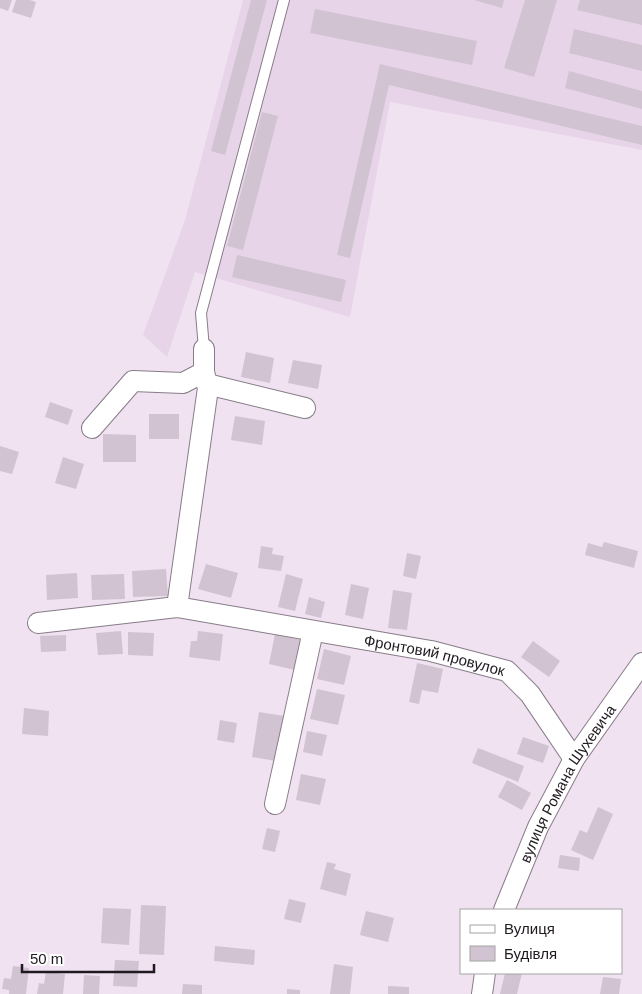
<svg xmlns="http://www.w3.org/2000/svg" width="642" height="994" font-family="Arial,sans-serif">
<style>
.built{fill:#e7d4e8}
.building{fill:#d1c3d1}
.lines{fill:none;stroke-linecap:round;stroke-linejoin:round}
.lane-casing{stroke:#887c89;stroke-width:12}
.street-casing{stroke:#887c89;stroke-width:22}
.lane{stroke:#fff;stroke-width:10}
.street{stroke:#fff;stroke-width:20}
.labels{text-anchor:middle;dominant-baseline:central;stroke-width:4;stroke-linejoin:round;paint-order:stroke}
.street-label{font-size:15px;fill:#1f1a1f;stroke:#fff}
</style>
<rect width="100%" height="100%" fill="#f0e2f1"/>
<path class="built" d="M243,0H642V150L390,102L350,317L195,272L167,357L143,335L185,220Z"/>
<g class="building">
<path d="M0,0H12L8,11L0,8Z"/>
<path d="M16,0H30L36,2L31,18L12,12Z"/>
<path d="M251,0H267L225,155L211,151Z"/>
<path d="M474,0H504L502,8Z"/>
<path d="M525,0H557L534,77L504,68Z"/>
<path d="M580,0H642V25L577,10Z"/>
<path d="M315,9L477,41L472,65L310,33Z"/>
<path d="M574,29L642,45V71L569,53Z"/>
<path d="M380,64L642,126V145L389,85L350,258L337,255Z"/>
<path d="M569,71L642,91V109L565,88Z"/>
<path d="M262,112L278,116L243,250L227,246Z"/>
<path d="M237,255L346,280L341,302L232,277Z"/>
<path d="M246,352L274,358L270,383L241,377Z"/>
<path d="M293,360L322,365L318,389L288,383Z"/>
<path d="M50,402L73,410L68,425L45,417Z"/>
<rect x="149" y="414" width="30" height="25"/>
<path d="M235,416L265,421L262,445L231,440Z"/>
<path d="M103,434L136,435V462H103Z"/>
<path d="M0,446L19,452L12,474L0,471Z"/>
<path d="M63,457L84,464L76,489L55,483Z"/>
<path d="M604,542L638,551L634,568L585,555L588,543L602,547Z"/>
<path d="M261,546L273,548L272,554L284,556L281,571L258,568Z"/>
<path d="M407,553L421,556L416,579L403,576Z"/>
<path d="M206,564L238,573L231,598L198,589Z"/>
<path d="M166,569L168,596L133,597L132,571Z"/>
<path d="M77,573L78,598L47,600L46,575Z"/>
<path d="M124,574L125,599L92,600L91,575Z"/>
<path d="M286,574L303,579L295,611L278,607Z"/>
<path d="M351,584L369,588L363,619L345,615Z"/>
<path d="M393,590L412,593L407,630L388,628Z"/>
<path d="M309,597L325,602L321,618L305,614Z"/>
<path d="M121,631L123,654L98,655L96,633Z"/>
<path d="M198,631L223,634L220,661L189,657L191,641H197Z"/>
<path d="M128,632L154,633L153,656L128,655Z"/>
<path d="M275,634L301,640L295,670L269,664Z"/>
<path d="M66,635V651L41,652L40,636Z"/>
<path d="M533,641L560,661L549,677L521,657Z"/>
<path d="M324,649L351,656L344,685L317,679Z"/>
<path d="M417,663L443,669L438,693L422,690L419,704L409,702Z"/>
<path d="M317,689L345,695L338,725L310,719Z"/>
<path d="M24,708L49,711L48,736L22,734Z"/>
<path d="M259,712L284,716L276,761L252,757Z"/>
<path d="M220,720L237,723L234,743L217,740Z"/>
<path d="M307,731L327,735L322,756L303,752Z"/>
<path d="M523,737L549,746L543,763L517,754Z"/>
<path d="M478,748L524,766L518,782L472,763Z"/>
<path d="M301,774L326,779L320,805L296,800Z"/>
<path d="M507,780L531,793L522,810L498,797Z"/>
<path d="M598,807L613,814L593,860L571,850L580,830L587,833Z"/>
<path d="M267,828L280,831L275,852L262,849Z"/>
<path d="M560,855L580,858L579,871L558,868Z"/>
<path d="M327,862L336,864L334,869L351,874L346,896L320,889Z"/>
<path d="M289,899L306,903L301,923L284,919Z"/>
<path d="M141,905L166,906L164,955L139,954Z"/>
<path d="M103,908L131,909L129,945L101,943Z"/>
<path d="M366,911L394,918L388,942L360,935Z"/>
<path d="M215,946L255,950L254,965L214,961Z"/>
<path d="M115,960L139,961L137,987L113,986Z"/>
<path d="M334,964L353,967L350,994H330Z"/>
<path d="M13,966L29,968L26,994H9V990L2,989L4,978L11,979Z"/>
<path d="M46,972L65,974L63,994H37L39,983L44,984Z"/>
<path d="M505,973H522L517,994H500Z"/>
<path d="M84,975L100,976L99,994H83Z"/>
<path d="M603,977L621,979L619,994H600Z"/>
<path d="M183,984L202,985V994H182Z"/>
<path d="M388,986L409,987V994H388Z"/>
<path d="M287,989L300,990V994H287Z"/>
</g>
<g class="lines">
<defs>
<path id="lane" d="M204,349L201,313L284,0"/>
<g id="street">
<path d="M207,384L305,408"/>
<path d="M92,428L133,381L183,383L204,372"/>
<path d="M177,607L208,388L204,372V349"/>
<path id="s1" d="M38,623L177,607L431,651L507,671L530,694L574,759"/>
<path d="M275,804L313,631"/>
<path id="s2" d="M504,910L538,827L574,759L642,663"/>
<path d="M482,994L485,973"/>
</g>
</defs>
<use href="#lane" class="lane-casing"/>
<use href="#street" class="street-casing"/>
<use href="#lane" class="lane"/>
<use href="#street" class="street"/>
</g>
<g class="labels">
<g class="street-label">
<text stroke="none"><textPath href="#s1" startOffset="402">Фронтовий провулок</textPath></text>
<text stroke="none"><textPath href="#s2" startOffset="142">вулиця Романа Шухевича</textPath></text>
</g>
</g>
<rect x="460" y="909" width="162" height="65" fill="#ffffff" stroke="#a5a3a5"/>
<rect x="470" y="925" width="25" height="8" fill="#ffffff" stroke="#a5a3a5"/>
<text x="504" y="934" font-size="15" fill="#1f1a1f">Вулиця</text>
<rect x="470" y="946" width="25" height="15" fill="#d1c3d1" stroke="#a5a3a5"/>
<text x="504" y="959" font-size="15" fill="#1f1a1f">Будівля</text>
<path d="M22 964v8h132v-8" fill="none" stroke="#1f1a1f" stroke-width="2.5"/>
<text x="30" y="964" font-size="15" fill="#1f1a1f" stroke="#ffffff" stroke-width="4" paint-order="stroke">50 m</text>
</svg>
